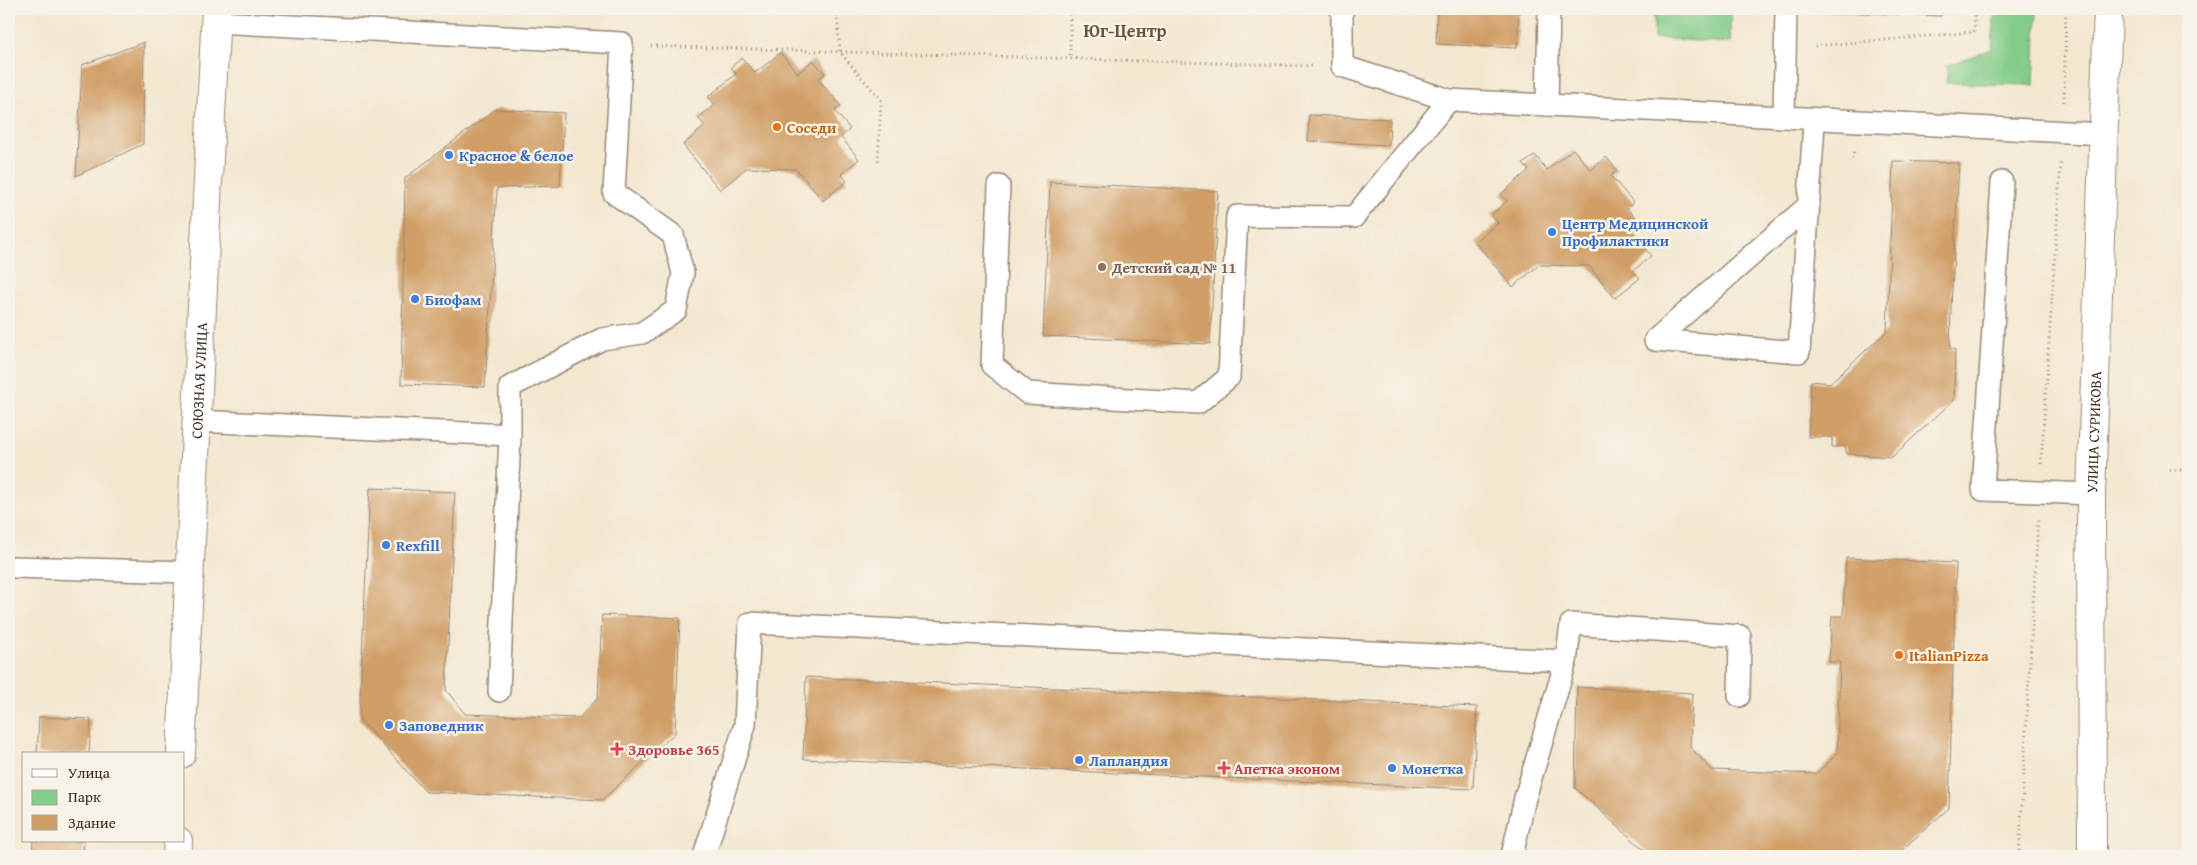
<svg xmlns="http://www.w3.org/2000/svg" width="2197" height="865" font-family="'Gentium Book Plus',serif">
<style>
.green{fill:#83cc89;stroke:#5f7b54}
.building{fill:#d09e66}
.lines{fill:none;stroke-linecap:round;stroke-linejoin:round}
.service-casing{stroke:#978877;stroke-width:24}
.tertiary-casing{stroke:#978877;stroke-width:30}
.path{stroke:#978877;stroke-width:3;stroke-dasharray:1 4;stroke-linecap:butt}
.service{stroke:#fff;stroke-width:21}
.tertiary{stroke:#fff;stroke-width:28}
.food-dot{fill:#e8710a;stroke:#f7f3e8;stroke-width:2}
.shop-dot{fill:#3f7fe0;stroke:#f7f3e8;stroke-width:2}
.education-dot{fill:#8d6e63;stroke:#f7f3e8;stroke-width:2}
.health-dot{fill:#e0444e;stroke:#f7f3e8;stroke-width:2}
.labels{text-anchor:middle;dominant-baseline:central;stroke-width:5;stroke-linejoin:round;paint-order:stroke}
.food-label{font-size:15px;font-weight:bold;fill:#c56008;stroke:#f7f3e8;text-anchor:start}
.shop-label{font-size:15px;font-weight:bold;fill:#366cbe;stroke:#f7f3e8;text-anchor:start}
.education-label{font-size:15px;font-weight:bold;fill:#785e54;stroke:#f7f3e8;text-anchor:start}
.street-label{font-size:15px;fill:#3b2a1e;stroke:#f7f3e8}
.health-label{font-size:15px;font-weight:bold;fill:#be3a42;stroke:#f7f3e8;text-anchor:start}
.quarter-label{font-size:18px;font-weight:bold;fill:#6f5337;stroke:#f7f3e8}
</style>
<rect width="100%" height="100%" fill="#f7f3e8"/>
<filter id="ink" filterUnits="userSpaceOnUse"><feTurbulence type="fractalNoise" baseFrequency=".02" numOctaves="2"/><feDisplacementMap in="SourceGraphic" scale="10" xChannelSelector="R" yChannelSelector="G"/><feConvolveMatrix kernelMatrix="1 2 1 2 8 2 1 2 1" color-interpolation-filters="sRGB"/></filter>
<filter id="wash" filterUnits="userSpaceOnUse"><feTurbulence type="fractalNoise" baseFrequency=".0096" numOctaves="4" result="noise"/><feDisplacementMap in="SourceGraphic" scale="20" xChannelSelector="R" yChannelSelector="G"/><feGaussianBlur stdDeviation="1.12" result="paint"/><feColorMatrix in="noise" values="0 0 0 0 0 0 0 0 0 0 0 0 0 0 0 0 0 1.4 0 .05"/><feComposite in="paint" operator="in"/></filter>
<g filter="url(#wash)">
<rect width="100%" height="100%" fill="#f3e7d0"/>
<g class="green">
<path d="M1654,9H1731L1730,43L1654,38Z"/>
<path d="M1995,9H2037L2034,85L1946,83L1948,65L1992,49Z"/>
</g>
<g id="blocks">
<g class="building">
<path d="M1437,9H1519L1517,48L1436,44Z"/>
<path d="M1816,9H1941V16L1816,11Z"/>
<path d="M144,42L143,144L76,176L82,65Z"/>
<path d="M780,53L798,73L813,60L825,74L818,79L841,106L835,111L850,129L841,137L859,159L841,174L847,181L823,201L796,169L746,168L720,190L683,145L705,126L698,118L715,105L708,97L736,74L731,67L742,58L755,73Z"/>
<path d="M496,109L564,113L560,186L497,188L485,387L401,384L405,178Z"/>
<path d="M1309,115L1390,119L1389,145L1308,141Z"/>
<path d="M1573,149L1591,170L1606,157L1617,170L1611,176L1634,203L1627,208L1642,226L1633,234L1651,256L1633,271L1640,278L1615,298L1589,266L1539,265L1513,287L1475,242L1498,223L1491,215L1507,201L1501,194L1529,170L1523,164L1535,155L1547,170Z"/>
<path d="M1893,161L1959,163L1951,307L1950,349H1955L1954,400L1892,457L1847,454L1845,446L1832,447V437H1808L1811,381L1830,383L1887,331Z"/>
<path d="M1050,182L1218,191L1210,344L1043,336Z"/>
<path d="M370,488L455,492L446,690L465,714L579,718L598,698L602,615L680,618L675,733L602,800L426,792L359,719Z"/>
<path d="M1846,558L1956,563L1949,808L1895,856H1651L1575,788L1577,687L1692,693L1690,747L1712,770L1816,774L1837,754L1840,662H1829L1832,616H1843Z"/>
<path d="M806,677L1477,707L1473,789L803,759Z"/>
<path d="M39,717L91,719L89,754H37Z"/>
<path d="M33,841H84L83,856L32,855Z"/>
</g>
</g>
</g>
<g filter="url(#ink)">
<use href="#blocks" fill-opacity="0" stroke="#978877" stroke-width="1"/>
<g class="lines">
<defs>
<g id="service">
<path d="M1342,9V66L1449,100L1784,117"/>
<path d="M1786,9L1784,117L2104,134"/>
<path d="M216,22L622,43L614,193L673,235L683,273L676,310L642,333L602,339L510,387V435"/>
<path d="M1547,105L1549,9"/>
<path d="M2002,182L1983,490L2091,494"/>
<path d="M999,186L992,365L1027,393L1198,403L1229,377L1237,216L1354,217L1449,100"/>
<path d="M1808,206L1655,340L1799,352L1813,139L1814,119"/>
<path d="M196,421L510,435L499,691"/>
<path d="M14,567L189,572"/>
<path d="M1566,661L1571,624L1740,636L1739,696"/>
<path d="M704,856L745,725L750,623L1566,661L1525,798L1512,856"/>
</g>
<g id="tertiary">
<path id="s1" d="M181,754L216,9"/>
<path d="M177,856L178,841"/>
<path id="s2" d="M2092,856L2091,494L2108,9"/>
</g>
</defs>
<use href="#service" class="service-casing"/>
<use href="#tertiary" class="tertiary-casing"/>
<g class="path">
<path d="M1070,9V58"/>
<path d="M837,15L840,52L881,100L878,162"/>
<path d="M651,46L1314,66"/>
<path d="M1815,46L1974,32L1975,9"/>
<path d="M2064,102L2066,9"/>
<path d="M1853,159L1854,150"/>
<path d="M2041,464L2061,161"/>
<path d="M2170,470H2188"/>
<path d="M2019,856L2038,520"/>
</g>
<use href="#service" class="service"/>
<use href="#tertiary" class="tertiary"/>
</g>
</g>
<g class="food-dot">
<circle cx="777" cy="127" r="5"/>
<circle cx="1899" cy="655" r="5"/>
</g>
<g class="shop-dot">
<circle cx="449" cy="155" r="5"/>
<circle cx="1552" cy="232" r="5"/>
<circle cx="415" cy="299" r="5"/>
<circle cx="386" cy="545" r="5"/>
<circle cx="389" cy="725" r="5"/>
<circle cx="1079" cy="760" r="5"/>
<circle cx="1392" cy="768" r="5"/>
</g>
<circle class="education-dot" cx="1102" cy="267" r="5"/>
<g class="health-dot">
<path d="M614.5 741.5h5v5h5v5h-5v5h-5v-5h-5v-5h5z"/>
<path d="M1221.5 760.5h5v5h5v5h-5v5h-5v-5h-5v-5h5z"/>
</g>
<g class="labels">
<g class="food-label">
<text x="787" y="127">Соседи</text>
<text x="1909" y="655">ItalianPizza</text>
</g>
<g class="shop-label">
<text x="459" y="155">Красное &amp; белое</text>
<text x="1562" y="223">Центр Медицинской<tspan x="1562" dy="17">Профилактики</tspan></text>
<text x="425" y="299">Биофам</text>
<text x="396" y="545">Rexfill</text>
<text x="399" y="725">Заповедник</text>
<text x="1089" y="760">Лапландия</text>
<text x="1402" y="768">Монетка</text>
</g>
<g class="education-label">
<text x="1112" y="267">Детский сад № 11</text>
</g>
<g class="street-label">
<text stroke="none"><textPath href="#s1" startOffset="374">СОЮЗНАЯ УЛИЦА</textPath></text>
<text stroke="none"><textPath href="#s2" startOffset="424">УЛИЦА СУРИКОВА</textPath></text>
</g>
<g class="health-label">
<text x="628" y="749">Здоровье 365</text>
<text x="1234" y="768">Апетка эконом</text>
</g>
<g class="quarter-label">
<text x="1125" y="30">Юг-Центр</text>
</g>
</g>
<rect width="2197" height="865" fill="none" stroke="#f7f3e8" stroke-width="30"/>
<rect x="22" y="752" width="162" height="90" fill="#f7f3e8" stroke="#aca397"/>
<rect x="32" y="769" width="25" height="8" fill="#ffffff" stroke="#aca397"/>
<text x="68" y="778" font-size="15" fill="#3b2a1e">Улица</text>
<rect x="32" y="790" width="25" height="15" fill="#83cc89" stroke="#aca397"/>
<text x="68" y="802" font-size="15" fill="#3b2a1e">Парк</text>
<rect x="32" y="815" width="25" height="15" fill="#d09e66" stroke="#aca397"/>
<text x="68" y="828" font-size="15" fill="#3b2a1e">Здание</text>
</svg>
